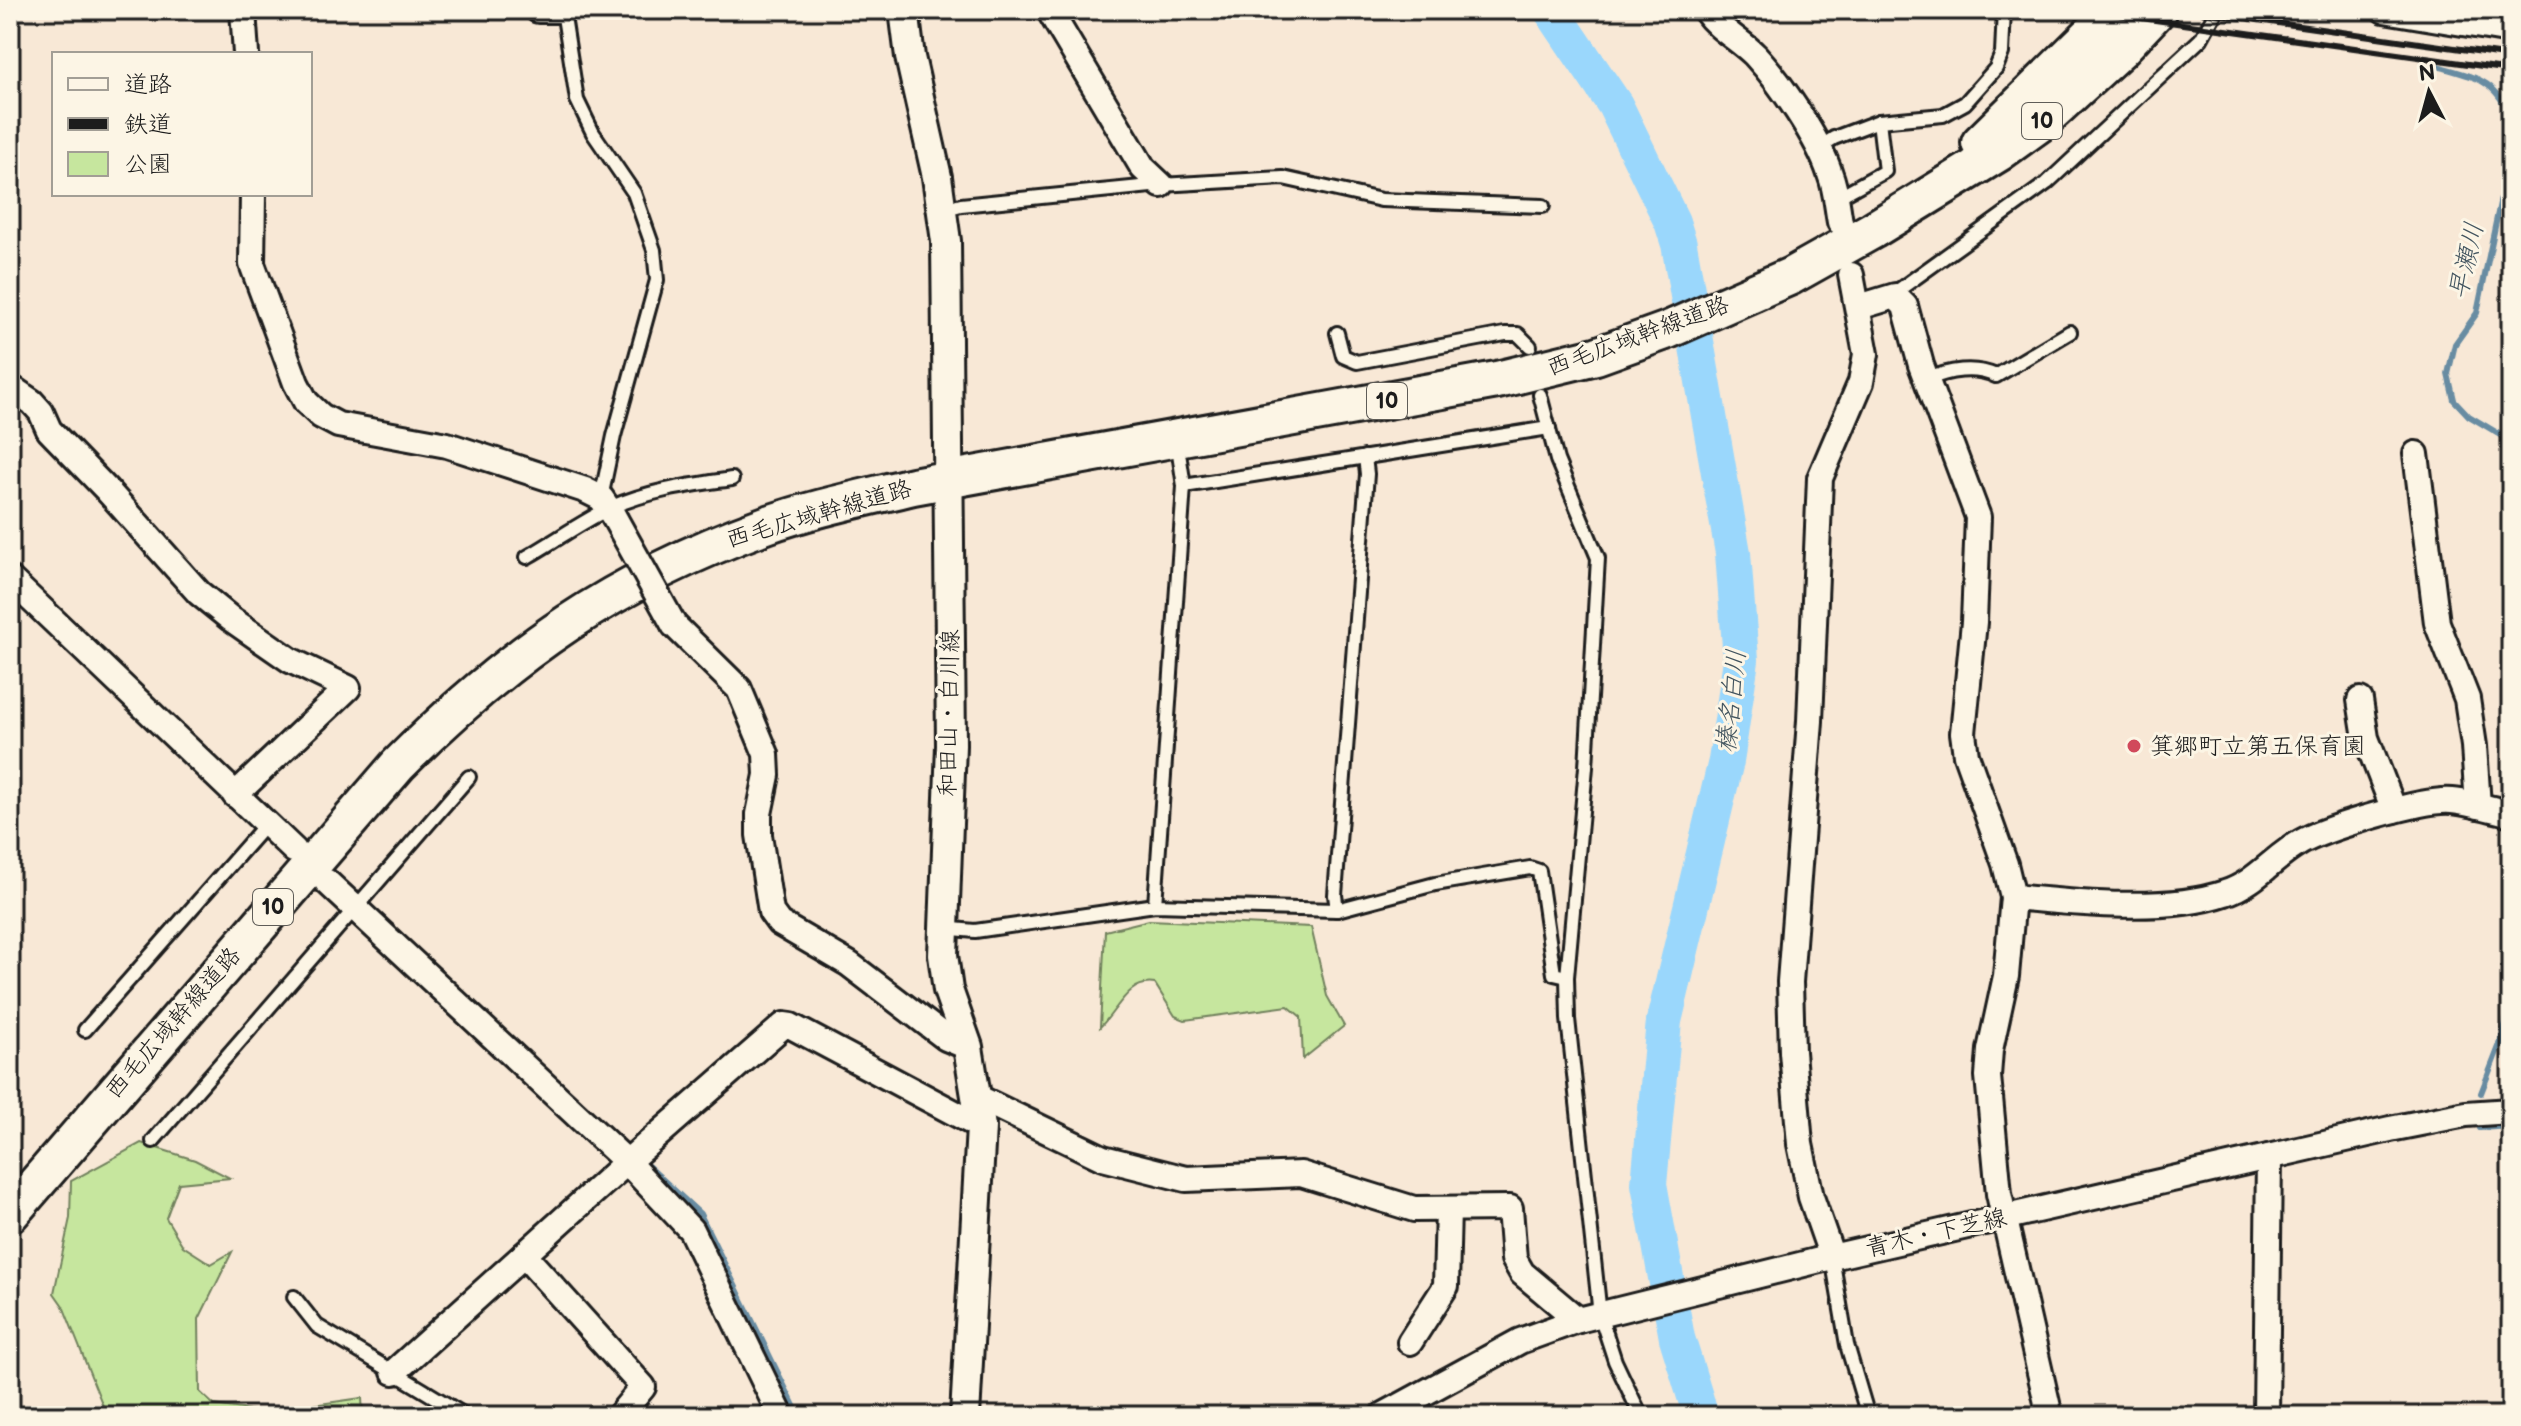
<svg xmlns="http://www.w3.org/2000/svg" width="2521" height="1426" font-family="'Balsamiq Sans','Klee One',sans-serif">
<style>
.green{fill:#c6e69e;stroke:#71815d;stroke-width:2}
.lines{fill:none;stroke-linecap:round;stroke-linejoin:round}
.stream{stroke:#688ca2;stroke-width:6}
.river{stroke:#9ad7fc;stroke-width:36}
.service-casing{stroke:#1c1c1c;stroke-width:18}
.minor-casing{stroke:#1c1c1c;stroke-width:30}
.tertiary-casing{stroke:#1c1c1c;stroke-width:34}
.primary-casing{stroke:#1c1c1c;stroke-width:42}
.service{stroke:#fcf5e5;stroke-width:12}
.minor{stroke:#fcf5e5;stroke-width:24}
.tertiary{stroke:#fcf5e5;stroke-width:28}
.primary{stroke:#fcf5e5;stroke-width:36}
.rail{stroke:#1c1c1c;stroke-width:6}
.minor-bridge-casing{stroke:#1c1c1c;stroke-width:30;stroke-linecap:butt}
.minor-bridge{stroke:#fcf5e5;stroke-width:24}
.poi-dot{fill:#d1495b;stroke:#fcf5e5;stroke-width:3}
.labels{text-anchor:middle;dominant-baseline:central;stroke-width:6;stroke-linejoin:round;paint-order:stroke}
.shield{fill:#fcf5e5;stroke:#5f5d58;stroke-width:2}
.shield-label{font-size:22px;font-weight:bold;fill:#1c1c1c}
.street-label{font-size:24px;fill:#1c1c1c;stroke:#fcf5e5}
.poi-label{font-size:24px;fill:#1c1c1c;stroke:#fcf5e5;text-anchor:start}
.water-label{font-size:26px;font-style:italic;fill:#42545f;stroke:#fcf5e5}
</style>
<rect width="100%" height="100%" fill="#f8e8d6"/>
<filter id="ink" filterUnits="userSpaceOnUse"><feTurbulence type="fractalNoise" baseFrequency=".0125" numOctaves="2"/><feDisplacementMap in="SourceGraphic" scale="16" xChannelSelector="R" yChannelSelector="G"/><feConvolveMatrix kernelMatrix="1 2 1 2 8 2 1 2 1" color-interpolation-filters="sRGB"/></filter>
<g filter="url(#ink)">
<g class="green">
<path d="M1149,920L1311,927L1327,996L1344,1026L1303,1059L1301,1017L1288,1006L1185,1020L1175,1016L1155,984C1128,979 1118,1010 1100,1027L1105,931Z"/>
<path d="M141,1143L195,1160L230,1178L179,1183L166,1218L183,1246L211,1264L232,1252L199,1319L200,1392L214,1405L264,1412L362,1398L363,1416H107L63,1306L54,1293L70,1218L71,1181Z"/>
</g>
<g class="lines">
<g class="stream">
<path d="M1536,10L1558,23"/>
<path d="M2434,65C2473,77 2497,78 2511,120"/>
<path d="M2511,150L2477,313L2455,344L2448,374L2454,400L2469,416L2511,441"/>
<path d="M10,563L22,575"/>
<path d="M2511,593L2504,600L2505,612L2511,620"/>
<path d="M2481,1093L2502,1039L2511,1001"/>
<path d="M2480,1128L2511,1126"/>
<path d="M648,1166L700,1214L799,1416"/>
</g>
<path class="river" d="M1551,10L1615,105L1672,222L1679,244L1733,553L1741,660L1726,761L1664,1021L1649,1184L1677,1338L1701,1416"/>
<defs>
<g id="service">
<path d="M563,10L577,100L593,133L634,193L654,250L657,280L614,436L601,498"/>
<path d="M1818,148L1834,138L1879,121L1943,115L1965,103L1996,68L2002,53L2004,10"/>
<path d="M1836,198L1885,171L1879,121"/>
<path d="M942,210L961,205L1161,185L1283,178L1381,200L1543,206"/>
<path d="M1895,296L1900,289L2047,183L2201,39L2217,10"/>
<path d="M1337,333L1343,356L1357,362L1505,334H1518L1530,346"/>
<path d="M1927,380C1948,370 1975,366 1996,376L2070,332"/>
<path d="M1540,395L1557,460L1598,558L1586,767L1567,977L1568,1019L1600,1315L1615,1361L1641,1416"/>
<path d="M1184,486L1549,428"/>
<path d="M527,557C555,541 583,521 612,507C650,490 692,485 732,479"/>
<path d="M1155,905L1184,486L1177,440"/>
<path d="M1337,910L1435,884L1530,868L1539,871L1554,974L1567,977"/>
<path d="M942,928L975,931L1155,905L1337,910L1335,895L1367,474L1365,457"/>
<path d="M85,1030L267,823"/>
<path d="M153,1141L469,777"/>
<path d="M1832,1257L1847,1345L1868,1416"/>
<path d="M294,1297L317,1326L466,1416"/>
</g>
<g id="minor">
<path d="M243,10L246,54"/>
<path d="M538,10H563"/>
<path d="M1049,10L1143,168L1161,185"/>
<path d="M1705,10C1718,29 1739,39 1755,55C1780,82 1819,139 1830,174C1836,189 1837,206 1840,222"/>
<path d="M2384,10L2511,31"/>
<path d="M253,194L252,264L296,383L306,402L321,416L338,425L447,445L585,490L601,498L614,517"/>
<path d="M1859,307L1895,296L1905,306L1921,365L1978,517L1974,622L1963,733L1966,755L2005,864L2013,897L2006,976L1990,1050L1988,1076L1999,1194L2050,1416"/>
<path d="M10,387L32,402L41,412L49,430L107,490L199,593L231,619L290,660L348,688L235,795"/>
<path d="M2416,454L2437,623L2467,699L2474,746L2478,806"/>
<path d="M10,579L294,850"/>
<path d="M674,625L739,689L766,754L767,775L759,814V835L771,912L779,923L849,964L946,1038L968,1047"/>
<path d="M2360,700L2366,738L2394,810"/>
<path d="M327,882L627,1162L691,1230L781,1416"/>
<path d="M2013,897C2074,903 2167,913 2225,893C2257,883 2276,854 2305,840C2331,827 2425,798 2452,801C2472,803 2492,809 2511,814"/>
<path d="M977,1097L1103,1158L1186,1179L1301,1174L1414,1209L1510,1208L1514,1259L1522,1273L1578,1320"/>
<path d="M524,1255L643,1387L619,1416"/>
<path d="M1832,1257L1811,1197L1800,1144L1792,1052L1790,982L1810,721L1820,478L1861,382L1866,354L1851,275"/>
<path d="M1410,1342L1446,1286L1448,1209"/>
<path d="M394,1372L627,1162L784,1025L791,1026L981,1127"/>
<path d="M1382,1416L1520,1341L1578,1320L1832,1257L2390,1129L2466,1114L2511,1111"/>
<path d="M2266,1416L2269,1157"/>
</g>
<path id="tertiary" d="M904,10L910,57L937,177L946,241L951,745L943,955L948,990L968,1047L981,1127L965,1416"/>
<g id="primary">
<path d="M1980,143L2115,10"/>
<path d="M10,1214L398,765C511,652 615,580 766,525C814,508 864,498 913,486L1497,380L1596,356L1668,330L1791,276L1873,230L2000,152L2039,124L2074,92L2120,50L2158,10"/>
</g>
</defs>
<use href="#service" class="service-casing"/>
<use href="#minor" class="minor-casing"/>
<use href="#tertiary" class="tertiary-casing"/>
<use href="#primary" class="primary-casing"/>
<use href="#service" class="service"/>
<use href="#minor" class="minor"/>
<use href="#tertiary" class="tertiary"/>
<use href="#primary" class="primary"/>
<g class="rail">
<path d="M2084,10L2511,70"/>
<path d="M2187,10L2511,56"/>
</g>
<defs>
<path id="minor-bridge" d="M614,517L674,625"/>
</defs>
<use href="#minor-bridge" class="minor-bridge-casing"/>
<use href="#minor-bridge" class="minor-bridge"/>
</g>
</g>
<circle class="poi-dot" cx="2134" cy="746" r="8"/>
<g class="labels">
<g class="shield">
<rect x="2022" y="103" width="40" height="36" rx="6"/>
<rect x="1367" y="383" width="40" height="36" rx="6"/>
<rect x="253" y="889" width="40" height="36" rx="6"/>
</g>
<g class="shield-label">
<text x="2042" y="121">10</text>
<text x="1387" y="401">10</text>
<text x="273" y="907">10</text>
</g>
<g class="street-label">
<text transform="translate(1638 336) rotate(-20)">西毛広域幹線道路</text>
<text transform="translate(819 514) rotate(-16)">西毛広域幹線道路</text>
<text transform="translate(949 713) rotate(-89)">和田山・白川線</text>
<text transform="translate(173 1023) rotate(-49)">西毛広域幹線道路</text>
<text transform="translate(1936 1233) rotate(-13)">青木・下芝線</text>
</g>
<g class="poi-label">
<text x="2150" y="746">箕郷町立第五保育園</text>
</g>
<g class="water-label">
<text transform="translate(2467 261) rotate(-77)">早瀬川</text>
<text transform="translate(1732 701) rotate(-84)">榛名白川</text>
</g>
</g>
<rect width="2521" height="1426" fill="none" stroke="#fcf5e5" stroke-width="40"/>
<rect x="20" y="20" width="2481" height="1386" fill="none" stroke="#1c1c1c" stroke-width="3" filter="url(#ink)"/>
<rect x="52" y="52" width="260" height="144" fill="#fcf5e5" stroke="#a29e95" stroke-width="2"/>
<rect x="68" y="78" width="40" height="12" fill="#fcf5e5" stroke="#a29e95" stroke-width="2"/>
<text x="124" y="92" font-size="24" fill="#1c1c1c">道路</text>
<rect x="68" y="118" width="40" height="12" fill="#1c1c1c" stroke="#a29e95" stroke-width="2"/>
<text x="124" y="132" font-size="24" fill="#1c1c1c">鉄道</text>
<rect x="68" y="152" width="40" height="24" fill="#c6e69e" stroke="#a29e95" stroke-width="2"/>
<text x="124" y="172" font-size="24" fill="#1c1c1c">公園</text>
<g transform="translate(2429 92) rotate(354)" stroke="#fcf5e5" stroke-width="6" paint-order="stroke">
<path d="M0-6L14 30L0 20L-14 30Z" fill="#1c1c1c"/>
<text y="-12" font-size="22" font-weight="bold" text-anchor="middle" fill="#1c1c1c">N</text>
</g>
</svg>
